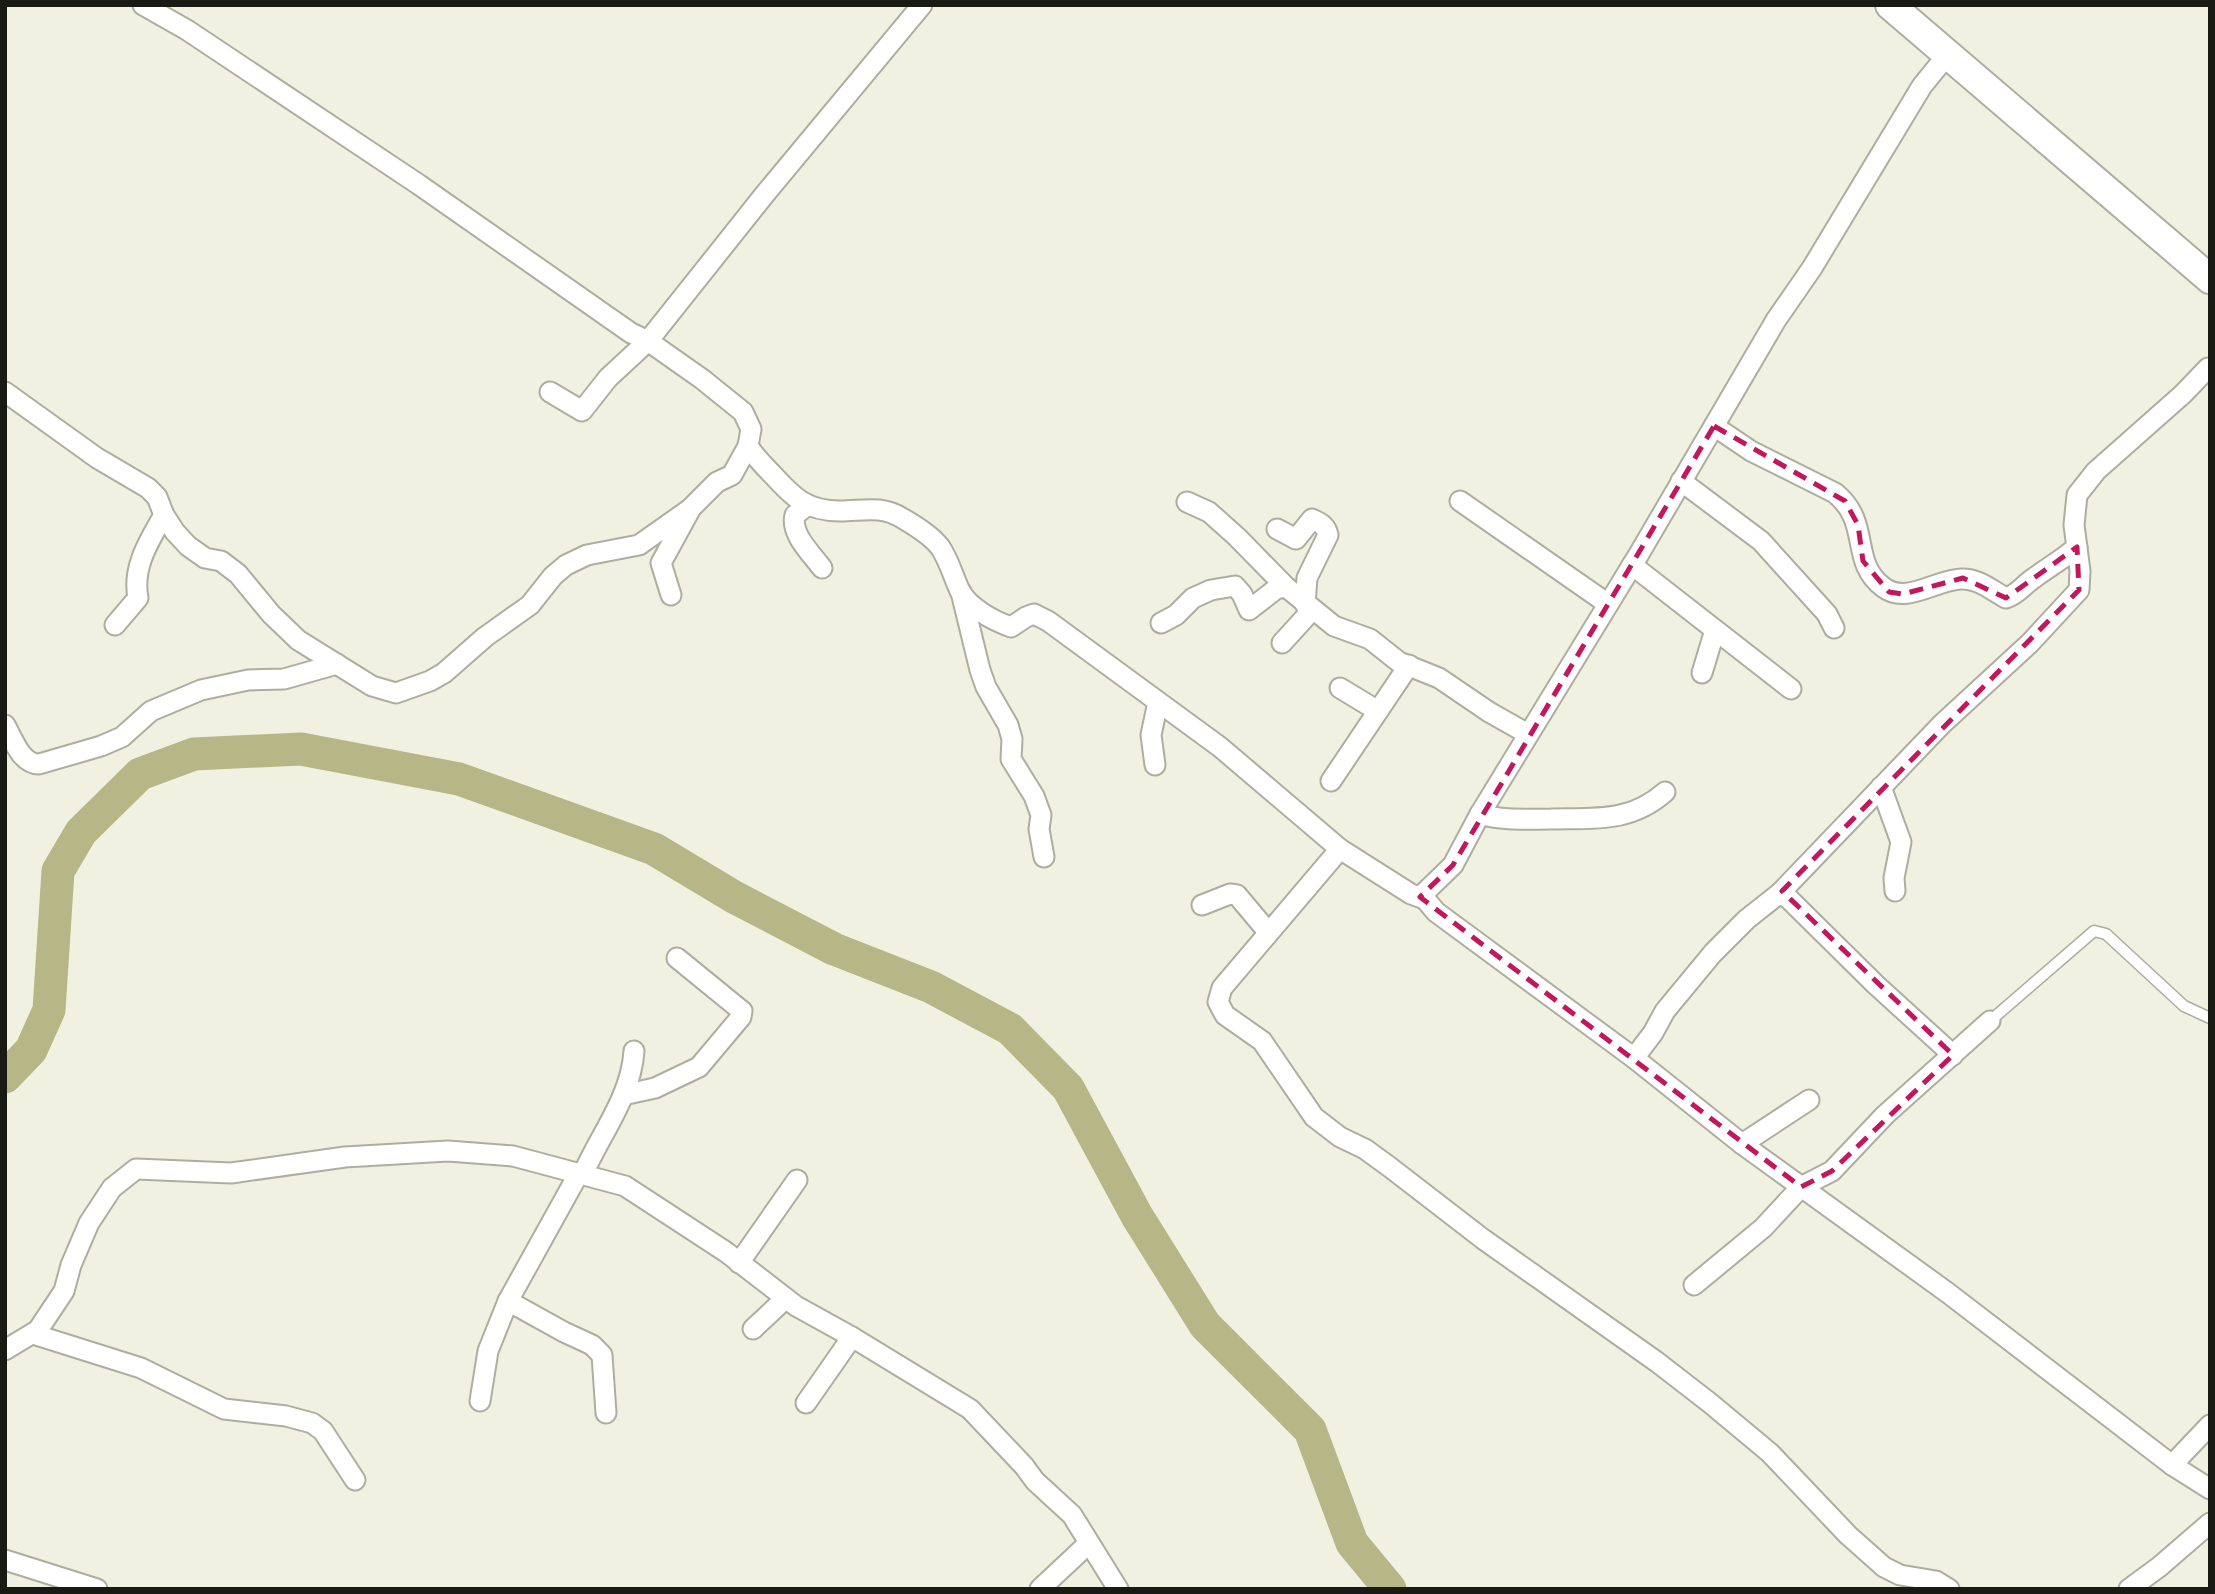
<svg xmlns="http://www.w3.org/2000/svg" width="2215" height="1594" font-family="'Nunito Sans',sans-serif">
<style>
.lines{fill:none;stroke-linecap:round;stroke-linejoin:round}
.river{stroke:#b7b687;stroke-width:33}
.lane-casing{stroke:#adae9f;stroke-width:13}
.street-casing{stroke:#adae9f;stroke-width:23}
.secondary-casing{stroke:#adae9f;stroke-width:32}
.lane{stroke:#fff;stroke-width:10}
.street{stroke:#fff;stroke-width:19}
.secondary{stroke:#fff;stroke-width:28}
.marked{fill:none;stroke:#c2185b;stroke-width:5;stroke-dasharray:14 9;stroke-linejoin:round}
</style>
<rect width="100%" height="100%" fill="#f0f1e1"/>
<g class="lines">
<path class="river" d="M5,1077L31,1050L49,1010L58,871L81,832L140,774L194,754L301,749L459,779L654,849L734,897L834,949L931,987L1010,1029L1068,1088L1137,1216L1205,1325L1310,1430L1352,1543L1390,1589"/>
<defs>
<path id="lane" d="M1990,1021L2094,931L2106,934L2184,1006L2210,1018"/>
<g id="street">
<path d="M5,392L97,458L148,488L157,497L164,515L175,532L188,546L205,558L221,561L238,574L271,614L298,640L372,686L396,693L430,681L444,673L485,637L530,605L553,576L566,565L587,555L639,545L690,509L717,482L732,475L748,446L751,429L743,412L702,379L648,341L631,333L418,184L187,30L143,5"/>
<path d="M550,392L582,411L608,378L648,341L765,194L922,5"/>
<path d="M1714,426L1751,451L1835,493C1872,523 1849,561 1883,587C1906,605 1935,580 1961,579C1978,578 1991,590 2006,598C2019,594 2023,585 2034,578C2049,567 2063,559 2077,547"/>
<path d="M748,446C755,457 763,465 772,474C793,497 806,511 840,511C862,511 881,505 902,518C914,525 931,535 940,547C949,560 953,576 960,591C969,608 994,621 1011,627L1026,617L1034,614L1048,621L1220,747L1340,849L1411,894L1425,899L1436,912L1634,1058L1742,1144L1948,1293L2172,1465L2210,1489"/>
<path d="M1681,481L1761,541L1827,614L1834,628"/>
<path d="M1460,501L1608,604"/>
<path d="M1187,502L1209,512L1237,537L1286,587L1334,626L1370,639L1399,662L1439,678L1489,712L1528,734"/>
<path d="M808,505L795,515C790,534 811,553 822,568"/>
<path d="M1277,529L1296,539L1312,519C1320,523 1326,525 1328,535L1307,578L1305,604"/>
<path d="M1632,565L1791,689"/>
<path d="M961,592L980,670L986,687L1008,725L1012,739L1011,759L1034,796L1041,815L1039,829L1044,857"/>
<path d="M671,595L661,563L690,510"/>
<path d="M1161,623L1176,615L1193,598L1211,590L1235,586L1242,594L1249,610L1276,589L1286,587"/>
<path d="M115,625L138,598C132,567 149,541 164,515"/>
<path d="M1282,643L1312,610"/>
<path d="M1702,673L1715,630"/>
<path d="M1340,688L1378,711"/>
<path d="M5,725C13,739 21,764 39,764L101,746L122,737L151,711L201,690L248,680L284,679L337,664"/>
<path d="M1155,765L1151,735L1158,702"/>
<path d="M1331,781L1409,665"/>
<path d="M1881,787L1901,842L1894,878L1895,891"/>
<path d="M1480,814C1503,821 1527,819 1551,819C1594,818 1630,823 1665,792"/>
<path d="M1340,849L1222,988L1218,1002L1225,1015L1262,1041L1314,1117L1340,1137L1365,1149L1391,1168L1483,1239L1657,1362L1710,1403L1770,1453L1848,1535L1884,1567L1900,1575L1936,1581L1949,1589"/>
<path d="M1780,893L1942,724L2030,643L2079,590L2080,571L2074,525L2077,495L2096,471L2183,394L2208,368"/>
<path d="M1420,897L1453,865L1480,814L1639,554L1776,320L1812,268L1922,86L1948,54"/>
<path d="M1202,905L1230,894L1237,895L1268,932"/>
<path d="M1634,1058L1653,1033L1665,1011L1713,953L1747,919L1780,893L1789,899L1875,984L1953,1055"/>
<path d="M623,1095L655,1088L699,1067L741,1017L742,1011L677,958"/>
<path d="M1742,1144L1809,1100"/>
<path d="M583,1174C601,1133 631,1097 634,1051"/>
<path d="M739,1263L797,1180"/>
<path d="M1694,1285L1763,1228L1801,1187L1832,1171L1885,1115L1990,1021"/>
<path d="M508,1301L564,1332L592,1345L602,1355L606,1413"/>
<path d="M753,1329L785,1299"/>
<path d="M33,1334L141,1368L224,1409L286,1416L312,1423L323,1431L355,1480"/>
<path d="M5,1350L38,1330L64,1291L71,1265L89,1223L112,1188L136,1169L231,1173L345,1157L448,1151L513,1156L625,1186L726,1252L796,1306L852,1337L970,1409L1024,1466L1035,1481L1072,1515L1118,1589"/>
<path d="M480,1401L488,1351L508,1301L579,1173"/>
<path d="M806,1403L852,1337"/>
<path d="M2172,1465L2210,1425"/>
<path d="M5,1560L97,1589"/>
<path d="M1040,1589L1088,1544"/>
<path d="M2129,1589L2159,1567L2210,1523"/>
</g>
<path id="secondary" d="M1890,5L2210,279"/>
</defs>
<use href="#lane" class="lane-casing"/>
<use href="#street" class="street-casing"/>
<use href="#secondary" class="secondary-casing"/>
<use href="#lane" class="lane"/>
<use href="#street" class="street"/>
<use href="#secondary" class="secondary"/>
</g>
<path class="marked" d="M1714,426L1845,501L1858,525L1863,561L1889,592L1903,594L1963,578L2006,598L2077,547L2079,590L1782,891L1953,1055L1832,1171L1801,1187L1420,897L1453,865Z"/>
<rect width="2215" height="1594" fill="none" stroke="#1a1a14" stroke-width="14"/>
</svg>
